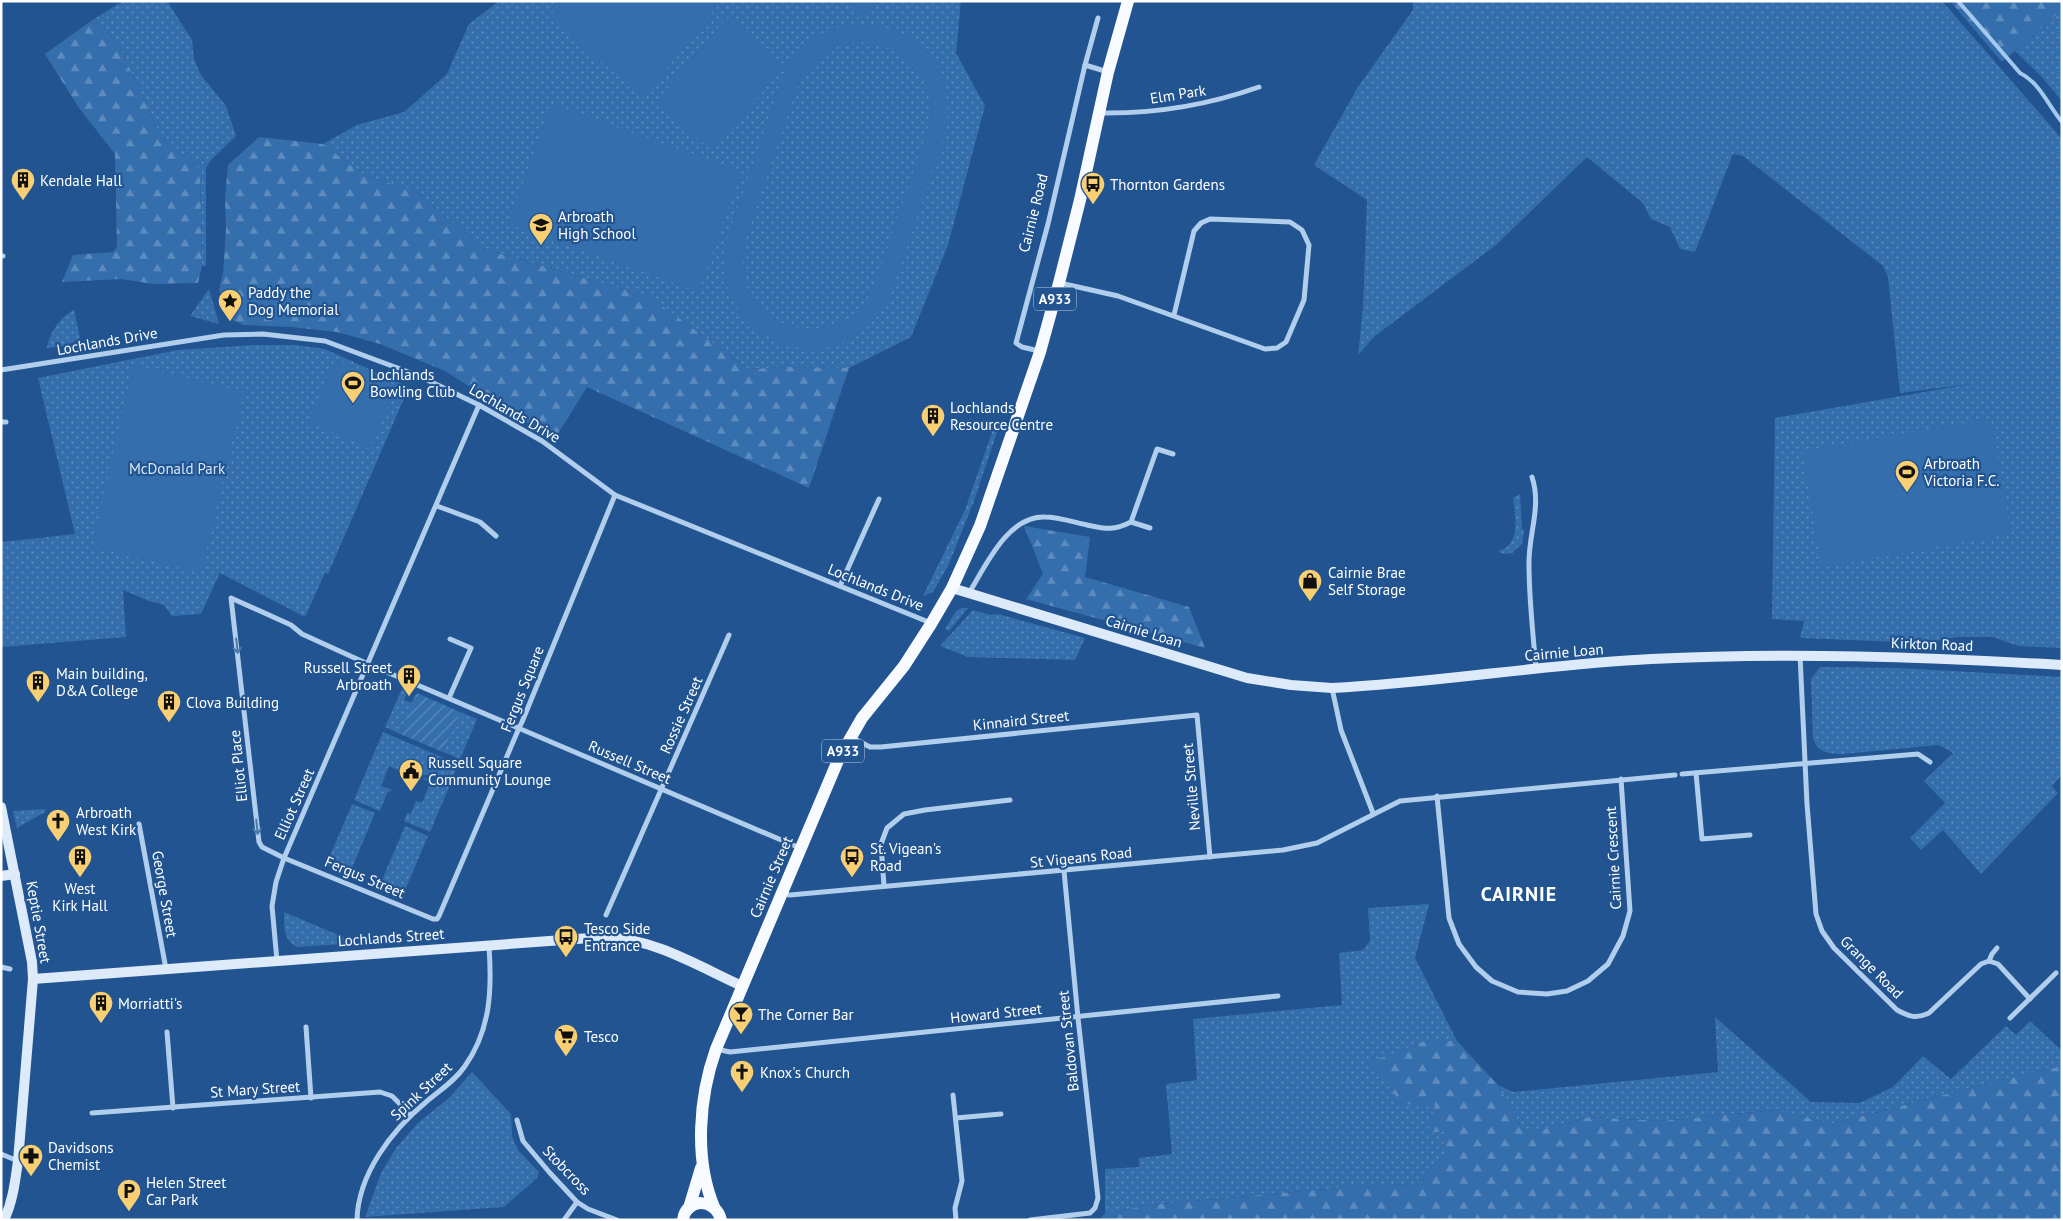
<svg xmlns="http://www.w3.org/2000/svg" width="2063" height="1221" font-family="'PT Sans',sans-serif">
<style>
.grass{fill:url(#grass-dots)}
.forest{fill:url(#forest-firs)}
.garden{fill:url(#garden-furrows)}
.pitch{fill:#356ead;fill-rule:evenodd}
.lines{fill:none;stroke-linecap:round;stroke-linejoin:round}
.stream{stroke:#a5c9ee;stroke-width:4}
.street{stroke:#b1ceec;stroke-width:5}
.secondary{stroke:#ddeaf9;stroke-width:10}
.primary{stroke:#f7faff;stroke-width:12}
.oneway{stroke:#4c79ac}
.labels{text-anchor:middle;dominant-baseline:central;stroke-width:4.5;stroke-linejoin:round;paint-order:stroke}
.shield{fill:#215490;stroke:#bcccde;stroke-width:1}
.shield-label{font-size:14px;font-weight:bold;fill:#fff}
.street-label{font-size:15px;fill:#fff;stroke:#215490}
.poi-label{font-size:15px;fill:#fff;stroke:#215490;text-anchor:start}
.park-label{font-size:15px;fill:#d7e7f9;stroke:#215490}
.district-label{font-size:20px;font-weight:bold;letter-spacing:1px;fill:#fff;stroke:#215490}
</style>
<defs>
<pattern id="grass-dots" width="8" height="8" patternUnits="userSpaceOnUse" patternTransform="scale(1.25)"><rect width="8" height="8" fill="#356ead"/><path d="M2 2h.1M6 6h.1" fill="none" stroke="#5d8bbd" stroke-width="1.8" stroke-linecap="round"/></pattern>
<pattern id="forest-firs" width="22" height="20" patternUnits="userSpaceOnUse" patternTransform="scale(1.25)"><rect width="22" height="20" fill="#356ead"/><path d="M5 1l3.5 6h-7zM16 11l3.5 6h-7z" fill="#5d8bbd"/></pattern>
<pattern id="garden-furrows" width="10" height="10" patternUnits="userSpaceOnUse" patternTransform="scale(1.25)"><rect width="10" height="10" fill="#356ead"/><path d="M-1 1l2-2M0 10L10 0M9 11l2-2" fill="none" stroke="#5d8bbd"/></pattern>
</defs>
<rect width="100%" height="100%" fill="#215490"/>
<g class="grass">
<path d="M123,1H167L192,40L194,59L201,75L226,106L236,136L211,160L206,168V266H202L200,171L191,159L178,153L162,139L119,45L103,26L91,21Z"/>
<path d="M499,1H961L956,53L985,106L948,245L911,337L849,368L788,367L748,369L650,297L484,249L415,191L364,175L323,144L357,125L404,112L447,74L469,24Z"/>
<path d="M1413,1H1942L2062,139V648L2018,646L1993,637H1957L1925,643L1800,638L1804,621L1772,619L1775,418L1970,384L1900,393L1888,277L1883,266L1743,156L1733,154L1695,252L1680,249L1670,227L1651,219L1643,203L1587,157L1496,245L1375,336L1358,355L1363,308L1367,200L1314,165L1358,87L1413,10Z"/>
<path d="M2062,10V101L2040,75L2015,51Z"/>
<path d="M209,289L219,324L190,316Z"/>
<path d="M74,310L80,338L66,346L47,348C48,334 62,315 74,310Z"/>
<path d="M253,345H295L325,349L409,387L328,574L325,573L305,617L220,573L201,614L172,616L164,605L149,601L123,590L126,637L1,647V542L75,534L38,378L178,350Z"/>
<path d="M996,421L999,426L974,501L949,564L933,592L923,596L965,510Z"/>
<path d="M1520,494L1522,529L1524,530L1522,544L1512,553L1504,554L1498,551C1522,545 1515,516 1513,498Z"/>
<path d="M962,608H968L949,631L945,629L956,611Z"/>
<path d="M973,610L990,615L998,614L1085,638L1075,660L968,657L940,646Z"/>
<path d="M1820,667L1899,668L2062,677V775L2052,786L2058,793L1981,874L1943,830L1921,850L1910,838L1945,803L1924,781L1953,753L1939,745L1843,754C1830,754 1817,753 1813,738L1811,679Z"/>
<path d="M402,689L407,692L404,700L412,703L415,695H417L400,734L385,727Z"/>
<path d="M460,712L477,719L460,759L443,752Z"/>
<path d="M383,732L458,764L450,784L428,775H417L411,773L410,775L389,766L381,786L392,790L387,793L380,811L354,800Z"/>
<path d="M423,778H428L449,787L430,832L404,821L407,813L411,814L416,801L422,803L430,783Z"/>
<path d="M352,804L375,813L349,875L326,865Z"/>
<path d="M45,809V812L17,828L13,811Z"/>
<path d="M405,826L428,836L402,897L379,887Z"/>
<path d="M1429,904L1415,958L1457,1041H1425L1435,1105L1428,1133L1445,1131V1156L1431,1166L1421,1185L1349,1187L1148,1205L1105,1214V1169L1139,1167V1158L1172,1154L1166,1084L1197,1080L1193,1019L1342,1005L1339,953L1363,950L1370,941L1368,908Z"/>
<path d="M284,912L357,943L297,947C283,940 284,925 284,912Z"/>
<path d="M1715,1017L1811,1102L1860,1103L1893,1087L1923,1056L1951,1079L2006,1026L2016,1035L2030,1021L2062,1051V1068H2049L1831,1124L1775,1110L1661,1121L1589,1117L1525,1134L1498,1085L1513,1092L1718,1072Z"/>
<path d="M472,1072L511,1114L512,1136L518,1150L539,1172L537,1178L504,1207L365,1217L381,1173L396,1148L418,1123L450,1097Z"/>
</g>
<g class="forest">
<path d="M1950,1H2062V10L2002,62Z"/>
<path d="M91,21L103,26L119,45L162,139L178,153L191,159L200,171L202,266L198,283L154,284L121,279L62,282L73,255L113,252L117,247L115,154L79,108L45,54Z"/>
<path d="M259,137L323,144L364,175L415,191L484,249L650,297L748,369L788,367L849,368L809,488L587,387L554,440L445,371L380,344L337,332L291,327L244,325L232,320L226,310L219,290L223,273L226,228L225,198L228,165Z"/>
<path d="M1024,526L1090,537L1085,577L1189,607L1205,648L1026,599L1043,574Z"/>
<path d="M1425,1041H1457L1498,1085L1525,1134L1589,1117L1661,1121L1776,1110L1831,1124L2049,1068H2062V1220H1098L1105,1214L1148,1205L1349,1187L1421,1185L1431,1166L1445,1156V1131L1427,1133L1435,1105L1402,1104L1370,1062Z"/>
</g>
<path class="garden" d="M417,693L460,712L443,752L400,734Z"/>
<g class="pitch">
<path d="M562,1H722L644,97L548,18Z"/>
<path d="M846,1H881L857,18Z"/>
<path d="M727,17L785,65L713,151L655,103Z"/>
<path d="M858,24C924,26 956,70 946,134L890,297C878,319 860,338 834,346C785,360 730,323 724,272C723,262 725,252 726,242L791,53L795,55C816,34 829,27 858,24ZM859,42C912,46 939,78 927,131L873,290C869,296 866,303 860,309C825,344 763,331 746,284C740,269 743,253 746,238L801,77C817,56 833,45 859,42Z"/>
<path d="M551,104L741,171L699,292L508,224Z"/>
<path d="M335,359L397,386L370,449L308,422Z"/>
<path d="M133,365L244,392L201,573L92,547Z"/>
<path d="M1991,418L2011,534L1822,567L1802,451Z"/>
</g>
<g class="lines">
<path class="stream" d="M1958,1L2020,73C2040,83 2048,105 2062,122"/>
<g class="street">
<path d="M1085,65L1108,72"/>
<path d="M1099,113C1153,114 1208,105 1259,87"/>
<path d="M1,256H3"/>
<path d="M1060,283L1118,296L1265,349L1277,348L1286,342L1304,300L1309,245L1302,230L1290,222L1210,219L1201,223L1194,231L1174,315"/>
<path d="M1039,351L1022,347L1016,343L1048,224L1085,65L1098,18"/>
<path d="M1,370L224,335L263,334L325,341L419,376L479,405L542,441L615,495L931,623"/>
<path d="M1,422H6"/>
<path d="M1532,477C1542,507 1528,535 1529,565C1529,599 1533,634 1536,668"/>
<path d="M615,495L522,722L519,728L439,916L437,919H433L284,858L262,847L259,842L231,598L291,625L302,634L368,664L800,848"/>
<path d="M437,506L480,522L496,536"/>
<path d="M1131,522L1150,528"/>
<path d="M840,586L879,499"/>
<path d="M969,593C985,567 1008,515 1045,517C1058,517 1073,522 1087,525C1106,529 1113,531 1131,522L1157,449L1173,454"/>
<path d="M1800,655L1807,804L1816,914L1822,931L1834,948L1897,1010C1910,1017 1916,1019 1929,1013L1981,964L1989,961L1998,964L2030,999"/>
<path d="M1332,688L1341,730L1373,813"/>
<path d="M449,698L471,648L450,639"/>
<path d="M851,737L870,747H881L1197,715L1210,857"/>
<path d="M1696,773L1702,839L1750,835"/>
<path d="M1682,774L1918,754L1930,762"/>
<path d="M1437,796L1449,918L1459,944L1476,967L1492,981L1518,992L1547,994L1567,991L1588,981L1608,964L1623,936L1630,911L1621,779"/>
<path d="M139,824L166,969"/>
<path d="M884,886L881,844L887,828L904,814L925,810L1010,800"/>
<path d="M783,894L790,895L1283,850L1317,843L1400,801L1675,775"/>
<path d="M606,915L729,635"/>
<path d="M277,961L272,906L276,882L284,858L479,405"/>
<path d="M1989,961L1992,954L1997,948"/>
<path d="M1,967L10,969"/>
<path d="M2010,1018L2056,973"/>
<path d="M306,1027L311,1098"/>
<path d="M167,1032L173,1108"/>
<path d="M716,1049L730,1052L1278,996"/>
<path d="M953,1095L962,1181L955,1208L956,1220"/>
<path d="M92,1113L380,1092L392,1096L411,1115"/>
<path d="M956,1118L1001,1114"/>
<path d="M517,1120L523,1141L550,1173L577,1202L588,1209L617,1220"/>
<path d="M1,1154L18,1161"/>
<path d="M357,1220C358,1174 392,1130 426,1102C440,1090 455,1081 465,1066C491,1029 492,989 489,946"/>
<path d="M564,1220L577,1202"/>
<path d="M1030,1220L1090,1213L1095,1208L1098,1198L1078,1018L1064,871"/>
</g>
<g class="secondary">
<path d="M952,588L1247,678L1291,685L1332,688C1438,683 1544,664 1651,659C1788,652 1925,657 2062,665"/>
<path d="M1,807L32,962L33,979L18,1161C15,1182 13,1201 4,1220"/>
<path d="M1,876L15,874"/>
<path d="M33,979L604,937C653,938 698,966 742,986"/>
</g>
<g class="primary">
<path d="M714,1207C694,1159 699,1097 716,1049L839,758L862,718L904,666L931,624L952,588L980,526L1040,352L1059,283L1080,200L1108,72L1128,1"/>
<path d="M689,1208L701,1168"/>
<path d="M683,1220C686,1197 716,1198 721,1220"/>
</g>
</g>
<defs><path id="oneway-shaft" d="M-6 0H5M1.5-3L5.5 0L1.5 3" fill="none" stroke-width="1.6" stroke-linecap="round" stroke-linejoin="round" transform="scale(1.25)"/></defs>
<g class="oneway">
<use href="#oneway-shaft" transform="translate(237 646) rotate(84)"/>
<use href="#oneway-shaft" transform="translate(257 827) rotate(84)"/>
</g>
<defs>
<symbol id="building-pin" viewBox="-11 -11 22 30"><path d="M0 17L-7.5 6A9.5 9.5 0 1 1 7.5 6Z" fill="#f9cf73" stroke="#215490"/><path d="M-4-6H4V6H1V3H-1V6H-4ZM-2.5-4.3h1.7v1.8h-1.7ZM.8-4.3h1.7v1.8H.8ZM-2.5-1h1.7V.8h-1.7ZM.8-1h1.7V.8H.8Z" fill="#111"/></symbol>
<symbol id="bus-pin" viewBox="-11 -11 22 30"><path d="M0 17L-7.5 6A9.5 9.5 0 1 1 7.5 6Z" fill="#f9cf73" stroke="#215490"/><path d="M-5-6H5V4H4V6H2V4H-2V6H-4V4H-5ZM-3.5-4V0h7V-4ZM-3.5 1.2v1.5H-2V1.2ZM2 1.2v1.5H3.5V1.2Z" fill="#111"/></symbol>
<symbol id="school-pin" viewBox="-11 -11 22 30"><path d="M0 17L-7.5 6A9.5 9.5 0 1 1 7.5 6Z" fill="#f9cf73" stroke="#215490"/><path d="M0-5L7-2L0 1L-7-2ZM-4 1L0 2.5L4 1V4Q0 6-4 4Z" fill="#111"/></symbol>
<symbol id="sight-pin" viewBox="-11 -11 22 30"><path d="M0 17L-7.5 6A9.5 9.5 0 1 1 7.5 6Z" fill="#f9cf73" stroke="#215490"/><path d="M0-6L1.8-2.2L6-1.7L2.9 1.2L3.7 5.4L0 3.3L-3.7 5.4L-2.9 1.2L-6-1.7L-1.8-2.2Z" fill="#111"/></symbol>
<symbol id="stadium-pin" viewBox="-11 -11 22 30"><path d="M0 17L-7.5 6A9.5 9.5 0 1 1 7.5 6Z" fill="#f9cf73" stroke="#215490"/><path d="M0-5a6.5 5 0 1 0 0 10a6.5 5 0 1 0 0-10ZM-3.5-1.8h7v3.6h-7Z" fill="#111"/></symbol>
<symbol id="shop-pin" viewBox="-11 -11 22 30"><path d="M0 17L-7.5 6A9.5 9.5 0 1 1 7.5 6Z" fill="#f9cf73" stroke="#215490"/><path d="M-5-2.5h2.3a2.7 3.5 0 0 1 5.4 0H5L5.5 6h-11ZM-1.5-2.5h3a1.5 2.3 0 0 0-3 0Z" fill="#111"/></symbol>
<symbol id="civic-pin" viewBox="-11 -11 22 30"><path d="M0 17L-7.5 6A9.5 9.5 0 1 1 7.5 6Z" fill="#f9cf73" stroke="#215490"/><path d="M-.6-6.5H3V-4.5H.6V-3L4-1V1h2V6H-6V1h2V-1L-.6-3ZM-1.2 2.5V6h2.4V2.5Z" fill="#111"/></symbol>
<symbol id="church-pin" viewBox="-11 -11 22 30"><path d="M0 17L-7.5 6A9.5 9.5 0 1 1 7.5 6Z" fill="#f9cf73" stroke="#215490"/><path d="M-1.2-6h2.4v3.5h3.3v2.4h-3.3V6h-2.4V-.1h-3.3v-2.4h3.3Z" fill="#111"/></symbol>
<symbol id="bar-pin" viewBox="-11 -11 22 30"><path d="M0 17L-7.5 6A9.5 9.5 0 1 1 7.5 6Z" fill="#f9cf73" stroke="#215490"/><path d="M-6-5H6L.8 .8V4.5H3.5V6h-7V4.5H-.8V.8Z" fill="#111"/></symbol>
<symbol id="supermarket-pin" viewBox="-11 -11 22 30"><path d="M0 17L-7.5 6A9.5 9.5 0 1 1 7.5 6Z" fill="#f9cf73" stroke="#215490"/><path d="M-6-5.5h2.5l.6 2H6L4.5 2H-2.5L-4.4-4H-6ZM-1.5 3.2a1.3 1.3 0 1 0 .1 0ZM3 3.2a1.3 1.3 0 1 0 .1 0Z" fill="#111"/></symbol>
<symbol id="pharmacy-pin" viewBox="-11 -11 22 30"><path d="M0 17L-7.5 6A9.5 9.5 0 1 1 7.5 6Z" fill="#f9cf73" stroke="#215490"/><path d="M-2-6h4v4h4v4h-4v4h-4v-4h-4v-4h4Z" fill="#111"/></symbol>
<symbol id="parking-pin" viewBox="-11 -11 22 30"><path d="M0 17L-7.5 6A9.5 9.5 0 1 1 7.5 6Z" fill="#f9cf73" stroke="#215490"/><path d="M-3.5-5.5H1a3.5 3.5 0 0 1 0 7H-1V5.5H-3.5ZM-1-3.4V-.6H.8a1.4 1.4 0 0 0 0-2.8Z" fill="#111"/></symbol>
</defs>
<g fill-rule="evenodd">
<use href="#building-pin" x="9" y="166" width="28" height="38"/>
<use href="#bus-pin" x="1079" y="170" width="28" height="38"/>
<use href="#school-pin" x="527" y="211" width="28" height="38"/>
<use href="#sight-pin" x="216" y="287" width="28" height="38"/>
<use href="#stadium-pin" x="339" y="369" width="28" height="38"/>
<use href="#building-pin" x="919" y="402" width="28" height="38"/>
<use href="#stadium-pin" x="1893" y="458" width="28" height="38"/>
<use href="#shop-pin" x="1296" y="567" width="28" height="38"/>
<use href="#building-pin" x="395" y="662" width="28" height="38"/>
<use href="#building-pin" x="24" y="668" width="28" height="38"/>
<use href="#building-pin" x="155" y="688" width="28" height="38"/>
<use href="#civic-pin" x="397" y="757" width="28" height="38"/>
<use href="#church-pin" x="44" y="807" width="28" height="38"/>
<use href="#building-pin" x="66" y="843" width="28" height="38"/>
<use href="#bus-pin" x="838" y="843" width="28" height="38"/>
<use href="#bus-pin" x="552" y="923" width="28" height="38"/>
<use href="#building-pin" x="87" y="989" width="28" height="38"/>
<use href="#bar-pin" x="727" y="1000" width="28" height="38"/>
<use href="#supermarket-pin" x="552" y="1022" width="28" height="38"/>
<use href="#church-pin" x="728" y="1058" width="28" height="38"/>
<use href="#pharmacy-pin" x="17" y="1142" width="28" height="38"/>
<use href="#parking-pin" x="115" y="1177" width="28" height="38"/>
</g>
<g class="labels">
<g class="shield">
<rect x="1034" y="287.5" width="42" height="23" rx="4"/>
<rect x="822" y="739.5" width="42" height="23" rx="4"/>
</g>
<g class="shield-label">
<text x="1055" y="299">A933</text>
<text x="843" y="751">A933</text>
</g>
<g class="street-label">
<text transform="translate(1178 94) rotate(-9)">Elm Park</text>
<text transform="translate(1033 213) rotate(-76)">Cairnie Road</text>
<text transform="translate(107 341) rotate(-10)">Lochlands Drive</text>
<text transform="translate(515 413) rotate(30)">Lochlands Drive</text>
<text transform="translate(876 587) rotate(22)">Lochlands Drive</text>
<text transform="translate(1144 631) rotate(17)">Cairnie Loan</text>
<text transform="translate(1932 644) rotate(2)">Kirkton Road</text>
<text transform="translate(1564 652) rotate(-5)">Cairnie Loan</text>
<text transform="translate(522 689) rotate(-68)">Fergus Square</text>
<text transform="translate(681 715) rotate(-66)">Rossie Street</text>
<text transform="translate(1021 720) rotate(-6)">Kinnaird Street</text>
<text transform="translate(630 762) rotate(23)">Russell Street</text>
<text transform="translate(238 766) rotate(-96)">Elliot Place</text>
<text transform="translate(1191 787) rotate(-95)">Neville Street</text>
<text transform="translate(294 804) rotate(-66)">Elliot Street</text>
<text transform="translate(1081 857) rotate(-6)">St Vigeans Road</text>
<text transform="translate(1613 858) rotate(-93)">Cairnie Crescent</text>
<text transform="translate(365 877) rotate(23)">Fergus Street</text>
<text transform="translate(771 877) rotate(-67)">Cairnie Street</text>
<text transform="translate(165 894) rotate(80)">George Street</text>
<text transform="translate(39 922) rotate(80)">Keptie Street</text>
<text transform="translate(391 937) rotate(-4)">Lochlands Street</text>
<text transform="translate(1872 967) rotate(45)">Grange Road</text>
<text transform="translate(996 1013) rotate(-6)">Howard Street</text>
<text transform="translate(1068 1041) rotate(-96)">Baldovan Street</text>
<text transform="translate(255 1089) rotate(-4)">St Mary Street</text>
<text transform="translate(421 1091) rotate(-43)">Spink Street</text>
<text transform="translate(567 1170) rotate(46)">Stobcross</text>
</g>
<g class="poi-label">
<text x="40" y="180">Kendale Hall</text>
<text x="1110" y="184">Thornton Gardens</text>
<text x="558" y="216">Arbroath<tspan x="558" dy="17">High School</tspan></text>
<text x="248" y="292">Paddy the<tspan x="248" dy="17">Dog Memorial</tspan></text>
<text x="370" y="374">Lochlands<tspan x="370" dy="17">Bowling Club</tspan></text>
<text x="950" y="407">Lochlands<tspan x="950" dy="17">Resource Centre</tspan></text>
<text x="1924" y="463">Arbroath<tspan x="1924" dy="17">Victoria F.C.</tspan></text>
<text x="1328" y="572">Cairnie Brae<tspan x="1328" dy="17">Self Storage</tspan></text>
<text x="392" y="667" text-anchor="end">Russell Street<tspan x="392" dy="17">Arbroath</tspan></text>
<text x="56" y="673">Main building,<tspan x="56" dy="17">D&amp;A College</tspan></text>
<text x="186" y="702">Clova Building</text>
<text x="428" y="762">Russell Square<tspan x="428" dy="17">Community Lounge</tspan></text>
<text x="76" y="812">Arbroath<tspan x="76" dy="17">West Kirk</tspan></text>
<text x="870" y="848">St. Vigean's<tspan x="870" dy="17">Road</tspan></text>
<text x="80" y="888" text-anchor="middle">West<tspan x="80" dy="17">Kirk Hall</tspan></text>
<text x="584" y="928">Tesco Side<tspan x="584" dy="17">Entrance</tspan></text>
<text x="118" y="1003">Morriatti's</text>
<text x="758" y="1014">The Corner Bar</text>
<text x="584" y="1036">Tesco</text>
<text x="760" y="1072">Knox's Church</text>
<text x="48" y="1147">Davidsons<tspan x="48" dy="17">Chemist</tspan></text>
<text x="146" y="1182">Helen Street<tspan x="146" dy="17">Car Park</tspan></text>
</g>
<g class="park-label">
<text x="177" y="468">McDonald Park</text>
</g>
<g class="district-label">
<text x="1519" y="894">CAIRNIE</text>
</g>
</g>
<rect width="2063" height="1221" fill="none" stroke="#ffffff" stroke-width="5"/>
</svg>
